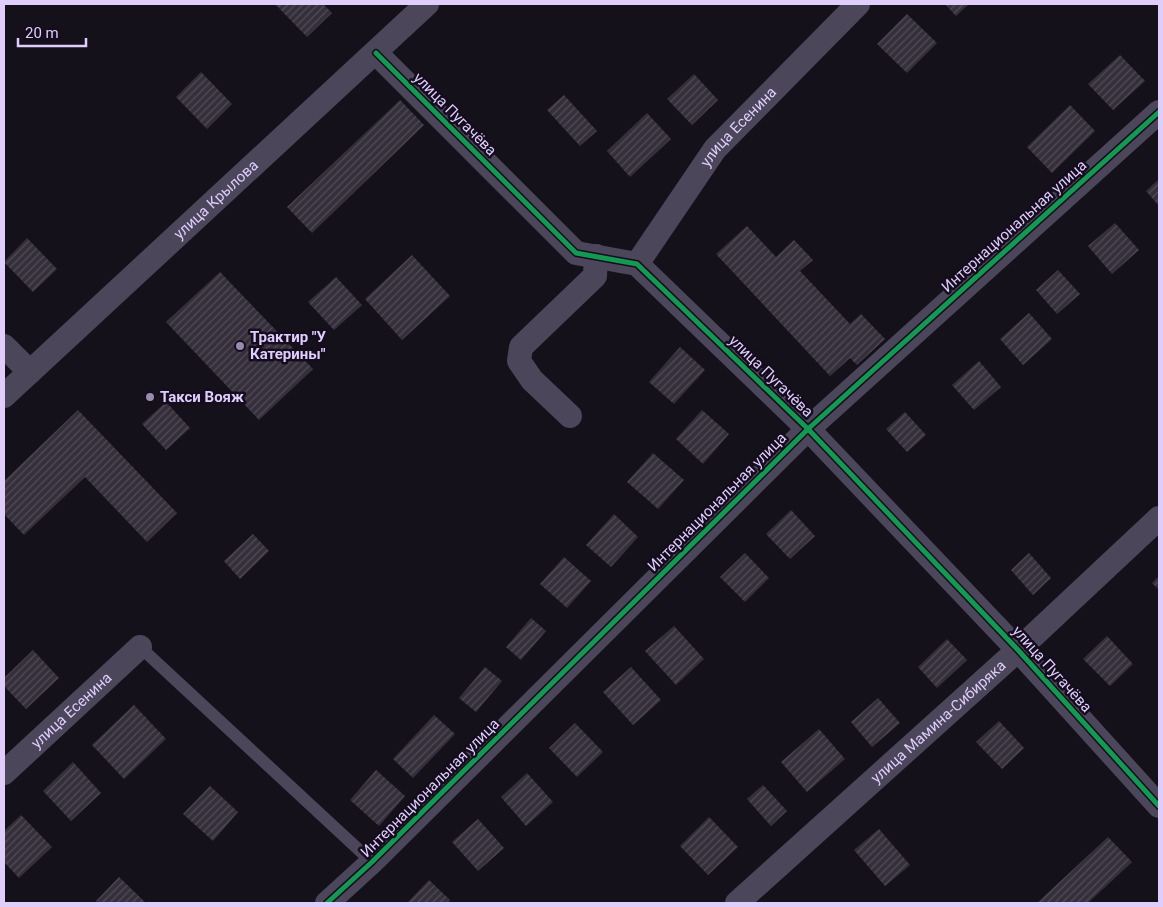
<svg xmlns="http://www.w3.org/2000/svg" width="1163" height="907" font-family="Roboto,sans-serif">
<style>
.building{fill:url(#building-hatch)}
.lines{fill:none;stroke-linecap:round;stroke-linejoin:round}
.lane{stroke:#4c465b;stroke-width:12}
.street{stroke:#4c465b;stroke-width:24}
.cycleway-casing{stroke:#150d1e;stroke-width:8}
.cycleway{stroke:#139951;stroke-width:5}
.poi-dot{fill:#988bad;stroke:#150d1e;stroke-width:2}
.labels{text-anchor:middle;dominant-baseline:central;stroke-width:5;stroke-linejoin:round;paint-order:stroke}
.street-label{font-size:15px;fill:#dfcdfc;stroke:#150d1e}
.poi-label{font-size:15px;font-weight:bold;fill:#dfcdfc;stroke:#150d1e;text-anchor:start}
</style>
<defs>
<pattern id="building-hatch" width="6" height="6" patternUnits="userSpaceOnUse" patternTransform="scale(1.25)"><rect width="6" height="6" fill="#352f3c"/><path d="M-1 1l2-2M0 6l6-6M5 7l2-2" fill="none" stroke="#524c59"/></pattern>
</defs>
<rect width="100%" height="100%" fill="#15111a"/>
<g class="building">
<path d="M275,4H323L332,13L307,37Z"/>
<path d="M945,4H969L956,16Z"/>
<path d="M907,14L937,43L907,73L877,44Z"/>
<path d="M1120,55L1145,81L1113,110L1088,84Z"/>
<path d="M201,72L232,104L207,129L176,97Z"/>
<path d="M694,74L718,100L692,125L667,99Z"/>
<path d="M564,95L597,131L580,146L547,110Z"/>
<path d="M400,100L424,125L312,233L287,207Z"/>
<path d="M1070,105L1095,131L1052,173L1027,147Z"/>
<path d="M647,113L671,139L630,177L607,151Z"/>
<path d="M1159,179V206L1146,191Z"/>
<path d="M1115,223L1139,250L1112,274L1088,246Z"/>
<path d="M747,226L776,257L794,240L813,260L800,271L850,324L861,314L885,339L857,365L850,358L830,376L716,254Z"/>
<path d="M27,238L57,269L33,292L4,262Z"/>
<path d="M412,255L450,296L402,340L365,299Z"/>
<path d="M1058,270L1080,294L1057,314L1036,290Z"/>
<path d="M220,272L313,369L259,420L166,322Z"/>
<path d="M336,277L362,305L334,330L308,302Z"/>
<path d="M1029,313L1052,339L1023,365L1000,339Z"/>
<path d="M680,347L705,370L674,404L649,382Z"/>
<path d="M979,361L1001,387L974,410L952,385Z"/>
<path d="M166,402L190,428L166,450L142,424Z"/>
<path d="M78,410L177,513L147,542L85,477L24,535L4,514V481Z"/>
<path d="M702,410L729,434L703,464L676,439Z"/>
<path d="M905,412L926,435L907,452L886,429Z"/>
<path d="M653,453L684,480L658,509L627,482Z"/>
<path d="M791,510L815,536L790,559L766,534Z"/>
<path d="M614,514L638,537L611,567L586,545Z"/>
<path d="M253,534L269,551L240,579L224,561Z"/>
<path d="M745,553L769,578L745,602L720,577Z"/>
<path d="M1029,553L1051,578L1033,595L1011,570Z"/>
<path d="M564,557L591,581L567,608L540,584Z"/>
<path d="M1159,576V590L1152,583Z"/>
<path d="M531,618L546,631L521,660L506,647Z"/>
<path d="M674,626L704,659L676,685L645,651Z"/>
<path d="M1107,636L1133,664L1110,686L1083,659Z"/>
<path d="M947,639L967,660L937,688L918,667Z"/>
<path d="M33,650L59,678L26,709L4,686V678Z"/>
<path d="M485,667L502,681L476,712L459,698Z"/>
<path d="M631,667L661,700L633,725L603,692Z"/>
<path d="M878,698L900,723L872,747L851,722Z"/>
<path d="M134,705L166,739L124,779L92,745Z"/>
<path d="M434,715L455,734L413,778L393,759Z"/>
<path d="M999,721L1024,748L1002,769L976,742Z"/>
<path d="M575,723L603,752L577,777L549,748Z"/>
<path d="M819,729L845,759L807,792L781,762Z"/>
<path d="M73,762L101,793L71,821L43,791Z"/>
<path d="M376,770L405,796L379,826L350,800Z"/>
<path d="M527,773L553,802L526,826L501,797Z"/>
<path d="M763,785L787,811L771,826L747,799Z"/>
<path d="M210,786L238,812L213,841L183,814Z"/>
<path d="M21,815L52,847L19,878L4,862V831Z"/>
<path d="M709,817L738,847L708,875L680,846Z"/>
<path d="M478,819L504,848L478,871L452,842Z"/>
<path d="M879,829L910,865L885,886L854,850Z"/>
<path d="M1108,837L1132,862L1088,903H1037Z"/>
<path d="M119,877L146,903H99L96,901Z"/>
<path d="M429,880L450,900L447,903H407Z"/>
</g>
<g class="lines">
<path class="lane" d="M140,647L372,862"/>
<g class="street">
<path d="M376,53L576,253L637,264L808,429L1018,650L1159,806"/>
<path id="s1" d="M637,264L715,149L858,4"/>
<path d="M4,346L30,372"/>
<path id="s2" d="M4,396L427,4"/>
<path d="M570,416L532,380L519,361L521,347L595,276L596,256"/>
<path id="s3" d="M4,773L140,647"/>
<path d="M327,903L372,862L808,429L1159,112"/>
<path id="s4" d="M737,903L1018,650L1159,518"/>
</g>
<defs>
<g id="cycleway">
<path d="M376,53L576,253L637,264L808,429L1018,650L1159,806"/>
<path d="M327,903L372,862L808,429L1159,112"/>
</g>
</defs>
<use href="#cycleway" class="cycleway-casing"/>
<use href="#cycleway" class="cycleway"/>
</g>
<g class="poi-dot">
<circle cx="240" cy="346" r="5"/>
<circle cx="150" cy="397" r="5"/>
</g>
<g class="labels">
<g class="street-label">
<text transform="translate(455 114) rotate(45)">улица Пугачёва</text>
<text stroke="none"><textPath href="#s1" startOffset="171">улица Есенина</textPath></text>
<text stroke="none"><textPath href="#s2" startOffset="289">улица Крылова</textPath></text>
<text transform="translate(1014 226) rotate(-42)">Интернациональная улица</text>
<text transform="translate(771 376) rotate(44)">улица Пугачёва</text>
<text transform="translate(717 502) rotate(-45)">Интернациональная улица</text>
<text transform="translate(1052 669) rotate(48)">улица Пугачёва</text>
<text stroke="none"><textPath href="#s3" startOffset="92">улица Есенина</textPath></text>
<text stroke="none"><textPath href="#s4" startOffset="271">улица Мамина-Сибиряка</textPath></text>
<text transform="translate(430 788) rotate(-45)">Интернациональная улица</text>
</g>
<g class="poi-label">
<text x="250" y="337">Трактир "У<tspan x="250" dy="17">Катерины"</tspan></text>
<text x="160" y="397">Такси Вояж</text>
</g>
</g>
<rect width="1163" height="907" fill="none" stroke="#dfcdfc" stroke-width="10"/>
<path d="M18 38v8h68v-8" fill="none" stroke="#dfcdfc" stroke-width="2.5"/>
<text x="25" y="38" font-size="15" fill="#dfcdfc" stroke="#150d1e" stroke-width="4" paint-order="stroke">20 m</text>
</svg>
